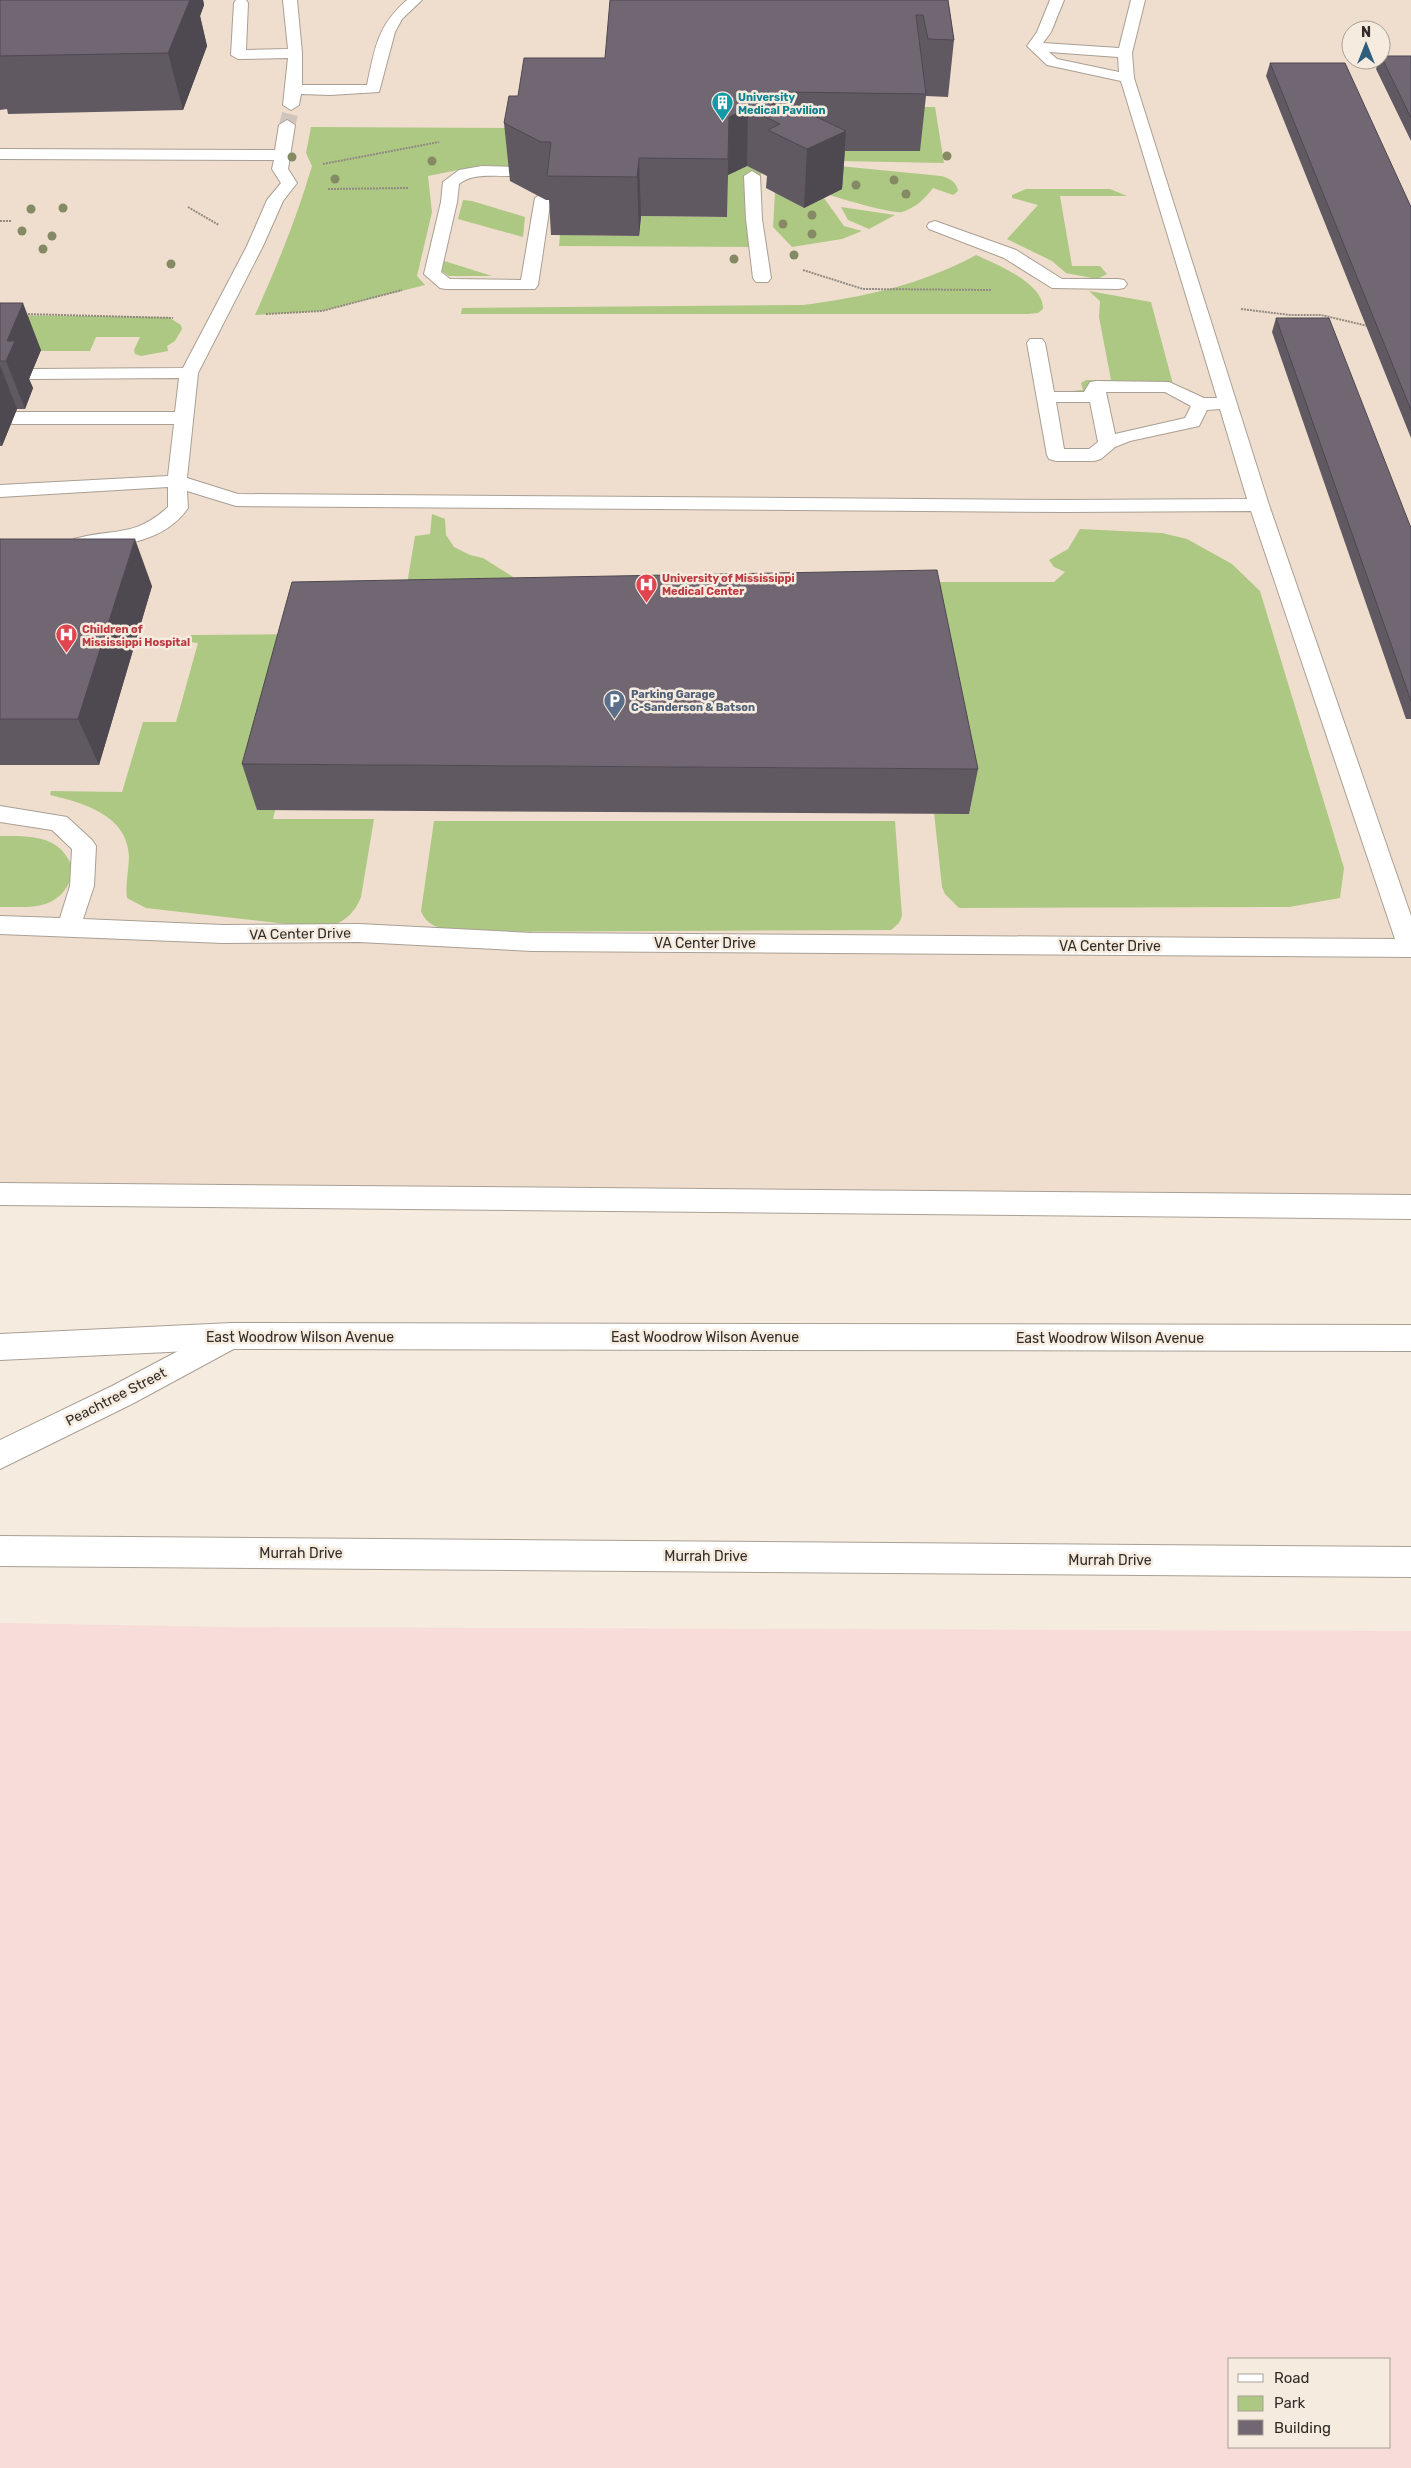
<svg xmlns="http://www.w3.org/2000/svg" width="1411" height="2468" font-family="Rubik,sans-serif">
<style>
.built{fill:#efdecd;fill-rule:evenodd}
.education{fill:#f7dcd9;fill-rule:evenodd}
.green{fill:#adc883}
.lines{fill:none;stroke-linecap:round;stroke-linejoin:round}
.minor-tunnel{stroke:#cfc5bb;stroke-width:16;stroke-dasharray:16 8;stroke-linecap:butt}
.minor-casing{stroke:#a99f94;stroke-width:2}
.major-casing{stroke:#a99f94;stroke-width:2}
.path{stroke:#928a82;stroke-width:2;stroke-dasharray:2 1;stroke-linecap:butt}
.minor{fill:#fff;fill-rule:evenodd}
.major{fill:#fff;fill-rule:evenodd}
.tree{fill:#858a64}
.wall{fill:#605962}
.shaded-wall{fill:#4e4850}
.building{fill:#706772;stroke:#4e4850}
.labels{text-anchor:middle;dominant-baseline:central;stroke-width:5;stroke-linejoin:round;paint-order:stroke}
.far-culture-label{font-size:11px;font-weight:bold;fill:#0d838f;stroke:#f6ebdf;text-anchor:start}
.far-health-label{font-size:11px;font-weight:bold;fill:#be3a42;stroke:#f6ebdf;text-anchor:start}
.far-service-label{font-size:11px;font-weight:bold;fill:#4e5e75;stroke:#f6ebdf;text-anchor:start}
.street-label{font-size:14px;fill:#322d29;stroke:#f6ebdf}
</style>
<rect width="100%" height="100%" fill="#f6ebdf"/>
<path class="built" d="M0,0H1411V1207L0,1198ZM1351,30H1381V60H1351Z"/>
<path class="education" d="M0,1623L228,1627L1411,1631V2468H0ZM1230,2359H1390V2447H1230Z"/>
<g class="green">
<path d="M914,107H935L944,163L787,160Z"/>
<path d="M311,127L527,128L512,167L483,165L428,176L432,212L417,276L425,285L322,311L255,315C277,266 297,217 312,166L306,153Z"/>
<path d="M829,165L941,176C949,178 957,182 958,191L953,195L933,188C925,199 915,208 902,212C893,214 841,199 830,195Z"/>
<path d="M747,166L761,173L762,247L559,246L560,235L639,236L641,216L727,217L728,175Z"/>
<path d="M1026,189H1110L1127,196H1060L1072,266H1100L1107,274L1097,279L1066,273L1052,261L1007,239L1038,205L1012,198V195Z"/>
<path d="M775,192L804,208L824,198L844,226L862,231L842,239L792,247L773,227Z"/>
<path d="M463,200L472,201L525,217L523,237L458,219Z"/>
<path d="M841,207L895,215L869,229L848,220Z"/>
<path d="M976,255C996,264 1044,283 1043,309L1038,313L1028,314H461L462,308L803,305C864,297 921,285 976,255Z"/>
<path d="M438,259L492,276H449L437,268Z"/>
<path d="M1089,291L1151,302L1174,388L1160,392L1081,391L1072,390H1083L1081,383L1086,380H1111L1099,317L1100,301Z"/>
<path d="M0,315L168,317L181,325L182,329L175,341L167,346L168,351L141,356L135,354L134,350L140,337H96L90,351H0Z"/>
<path d="M432,514L445,519L446,535L454,547L470,555L483,558L521,582H1054L1065,572L1054,567L1049,560L1068,549L1080,529L1162,533L1187,539L1232,564L1260,591L1344,868L1340,898L1289,907L959,908L945,894L942,887L933,803L402,615L415,536L430,534Z"/>
<path d="M315,634L273,819H374L361,897C354,915 342,924 323,928L146,908L127,898C125,884 129,870 129,856C127,815 84,803 50,795L51,791L122,792L143,722H176L198,643L189,642L191,635Z"/>
<path d="M434,821H895L902,916L899,923L891,930L452,932C439,928 426,925 421,911Z"/>
<path d="M0,836C34,836 62,835 74,872C60,911 35,907 0,907Z"/>
</g>
<g class="lines">
<path class="minor-tunnel" d="M287,125L290,114"/>
<defs>
<g id="minor">
<path d="M236,0H246L248,3L246,50L288,49L283,0H297L302,53V85H367C375,48 377,26 407,0H422L402,19L395,32L379,92L330,95L301,94L299,105L291,110L283,105L288,58L238,59L231,55L234,3Z"/>
<path d="M1050,0H1064L1051,32L1043,43L1119,48L1131,0H1145L1132,53L1134,78L1269,505L1411,916V957L532,951L359,942L223,943L0,934V916L60,918L70,886L72,849L52,830L0,822V806L67,817L92,840L96,846L94,886L83,919L223,925L359,924L532,933L1395,939L1251,511L1065,512L236,506L187,491L188,508C164,543 119,546 81,549L74,547L71,543L74,539C114,528 134,538 168,507V487L0,497V485L168,476L174,424H13L6,422L4,418L6,414L13,412H175L179,378L32,379L26,378L23,374L26,370L32,369L183,368L247,246L267,200L281,183L272,169L274,160L0,159V149L275,150L279,125L287,120L295,125L288,169L297,183L283,201L263,246L198,373L187,478L238,494L1065,500L1247,499L1220,409L1207,410L1199,426L1130,441L1115,447L1101,459L1094,461H1056L1049,459L1047,455L1027,343L1030,339H1042L1045,343L1054,392H1084L1090,382L1096,381L1169,382L1204,398H1217L1121,81L1047,65L1027,46L1037,32ZM1049,52L1118,57L1119,72L1057,59ZM1106,392H1165L1191,406L1185,418L1115,434ZM1056,402H1090L1098,442L1089,449H1064Z"/>
<path d="M482,166L516,167L524,172C517,182 477,168 459,184L457,202L441,272L450,279L521,280L535,198L543,193L551,198L538,285L535,289H446L440,288L424,274L441,202L443,182L459,170Z"/>
<path d="M752,171L760,176L762,219L771,278L768,282H756L753,278L746,219L744,176Z"/>
<path d="M935,221L1016,250L1062,279H1118L1124,280L1127,284L1124,288L1118,289L1052,288L1004,258L929,229L927,226L929,223Z"/>
<path d="M231,1323L241,1327L245,1336L241,1345L132,1404L0,1469V1440L112,1386Z"/>
<path d="M0,1536L1411,1547V1577L0,1566Z"/>
</g>
<g id="major">
<path d="M0,1183L1411,1195V1219L0,1205Z"/>
<path d="M231,1323L1411,1325V1351L231,1349L0,1360V1334Z"/>
</g>
</defs>
<use href="#minor" class="minor-casing"/>
<use href="#major" class="major-casing"/>
<g class="path">
<path d="M323,164L439,142"/>
<path d="M328,189L409,188"/>
<path d="M188,207L219,225"/>
<path d="M0,221H12"/>
<path d="M803,270L863,289L991,290"/>
<path d="M1241,309L1290,315H1321L1368,326"/>
<path d="M25,314L173,318"/>
<path d="M266,314L322,311L402,290"/>
</g>
<use href="#minor" class="minor"/>
<use href="#major" class="major"/>
</g>
<g class="tree">
<circle cx="947" cy="156" r="4.5"/>
<circle cx="292" cy="157" r="4.5"/>
<circle cx="432" cy="161" r="4.5"/>
<circle cx="335" cy="179" r="4.5"/>
<circle cx="894" cy="180" r="4.5"/>
<circle cx="856" cy="185" r="4.5"/>
<circle cx="906" cy="194" r="4.5"/>
<circle cx="63" cy="208" r="4.5"/>
<circle cx="31" cy="209" r="4.5"/>
<circle cx="812" cy="215" r="4.5"/>
<circle cx="783" cy="224" r="4.5"/>
<circle cx="22" cy="231" r="4.5"/>
<circle cx="812" cy="234" r="4.5"/>
<circle cx="52" cy="236" r="4.5"/>
<circle cx="43" cy="249" r="4.5"/>
<circle cx="794" cy="255" r="4.5"/>
<circle cx="734" cy="259" r="4.5"/>
<circle cx="171" cy="264" r="4.5"/>
</g>
<g class="wall">
<path d="M0,0H203L204,5L200,16L207,46L183,110L8,114L7,109L0,110Z"/>
<path d="M948,0L954,40L948,97L926,96L920,151H845L842,189L804,208L766,188L767,176L747,166L728,175L727,217L641,216L639,236L551,235L549,200H546L510,181L504,123L518,96L605,58Z"/>
<path d="M1381,56H1411V141L1376,69L1379,60H1381Z"/>
<path d="M1270,63L1411,207V438L1266,76Z"/>
<path d="M0,303L41,350L29,379L33,388L25,409H17L2,446H0Z"/>
<path d="M1276,318L1411,528V719H1406L1272,332Z"/>
<path d="M0,539L152,586L99,765H0Z"/>
<path d="M242,764L978,769L969,814L257,810Z"/>
</g>
<g class="shaded-wall">
<path d="M177,0H203L204,5L200,16L207,46L183,110L168,53Z"/>
<path d="M786,92L784,137L780,124L764,101Z"/>
<path d="M748,108L747,166L728,175L727,217L729,117Z"/>
<path d="M846,131L842,189L804,208L807,149Z"/>
<path d="M639,158L641,216L639,236L637,177Z"/>
<path d="M23,303L41,350L29,379L33,388L25,409L6,361L7,341Z"/>
<path d="M0,365L17,409L2,446L0,440Z"/>
<path d="M135,539L152,586L99,765L78,719Z"/>
</g>
<g class="building">
<path d="M0,0H190L168,53L0,56Z"/>
<path d="M610,0H948L954,40L928,39L923,15H916L926,94L786,92L764,101L797,115L804,111L846,131L807,149L768,130L780,124L748,108L729,117L728,159L639,158L637,177L547,176L551,142H541L504,123L509,96H518L524,58H605Z"/>
<path d="M1381,56H1411V118Z"/>
<path d="M1270,63H1345L1411,207V410Z"/>
<path d="M0,303H23L7,341H15L6,361H0Z"/>
<path d="M1276,318H1329L1411,528V701Z"/>
<path d="M0,539H135L78,719H0Z"/>
<path d="M937,570L978,769L242,764L292,582Z"/>
</g>
<defs>
<symbol id="building-pin" viewBox="-11 -11 22 30"><path d="M0 17L-7.5 6A9.5 9.5 0 1 1 7.5 6Z" fill="#0f9aa8" stroke="#f6ebdf"/><path d="M-4-6H4V6H1V3H-1V6H-4ZM-2.5-4.3h1.7v1.8h-1.7ZM.8-4.3h1.7v1.8H.8ZM-2.5-1h1.7V.8h-1.7ZM.8-1h1.7V.8H.8Z" fill="#fff"/></symbol>
<symbol id="hospital-pin" viewBox="-11 -11 22 30"><path d="M0 17L-7.5 6A9.5 9.5 0 1 1 7.5 6Z" fill="#e0444e" stroke="#f6ebdf"/><path d="M-5-5h3v3.5h4V-5h3V5h-3V1.5h-4V5h-3Z" fill="#fff"/></symbol>
<symbol id="parking-pin" viewBox="-11 -11 22 30"><path d="M0 17L-7.5 6A9.5 9.5 0 1 1 7.5 6Z" fill="#5c6f8a" stroke="#f6ebdf"/><path d="M-3.5-5.5H1a3.5 3.5 0 0 1 0 7H-1V5.5H-3.5ZM-1-3.4V-.6H.8a1.4 1.4 0 0 0 0-2.8Z" fill="#fff"/></symbol>
</defs>
<g fill-rule="evenodd">
<use href="#building-pin" x="710" y="90" width="25" height="34"/>
<use href="#hospital-pin" x="634" y="572" width="25" height="34"/>
<use href="#hospital-pin" x="54" y="622" width="25" height="34"/>
<use href="#parking-pin" x="602" y="688" width="25" height="34"/>
</g>
<g class="labels">
<g class="far-culture-label">
<text x="738" y="97">University<tspan x="738" dy="13">Medical Pavilion</tspan></text>
</g>
<g class="far-health-label">
<text x="662" y="578">University of Mississippi<tspan x="662" dy="13">Medical Center</tspan></text>
<text x="82" y="629">Children of<tspan x="82" dy="13">Mississippi Hospital</tspan></text>
</g>
<g class="far-service-label">
<text x="631" y="694">Parking Garage<tspan x="631" dy="13">C-Sanderson &amp; Batson</tspan></text>
</g>
<g class="street-label">
<text transform="translate(300 934) rotate(-1)">VA Center Drive</text>
<text x="705" y="943">VA Center Drive</text>
<text x="1110" y="946">VA Center Drive</text>
<text x="300" y="1337">East Woodrow Wilson Avenue</text>
<text x="705" y="1337">East Woodrow Wilson Avenue</text>
<text x="1110" y="1338">East Woodrow Wilson Avenue</text>
<text transform="translate(116 1397) rotate(-27)">Peachtree Street</text>
<text x="301" y="1553">Murrah Drive</text>
<text x="706" y="1556">Murrah Drive</text>
<text x="1110" y="1560">Murrah Drive</text>
</g>
</g>
<rect x="1228" y="2358" width="162" height="90" fill="#f6ebdf" stroke="#a89f96"/>
<rect x="1238" y="2374" width="25" height="8" fill="#ffffff" stroke="#a89f96"/>
<text x="1274" y="2383" font-size="15" fill="#322d29">Road</text>
<rect x="1238" y="2396" width="25" height="15" fill="#adc883" stroke="#a89f96"/>
<text x="1274" y="2408" font-size="15" fill="#322d29">Park</text>
<rect x="1238" y="2420" width="25" height="15" fill="#706772" stroke="#a89f96"/>
<text x="1274" y="2433" font-size="15" fill="#322d29">Building</text>
<g transform="translate(1366 45)"><circle r="24" fill="#f6ebdf" stroke="#a89f96"/>
<path d="M0-4L9 19L0 12L-9 19Z" fill="#2f5f7d"/>
<text y="-8" font-size="14" font-weight="bold" text-anchor="middle" fill="#322d29">N</text>
</g>
</svg>
